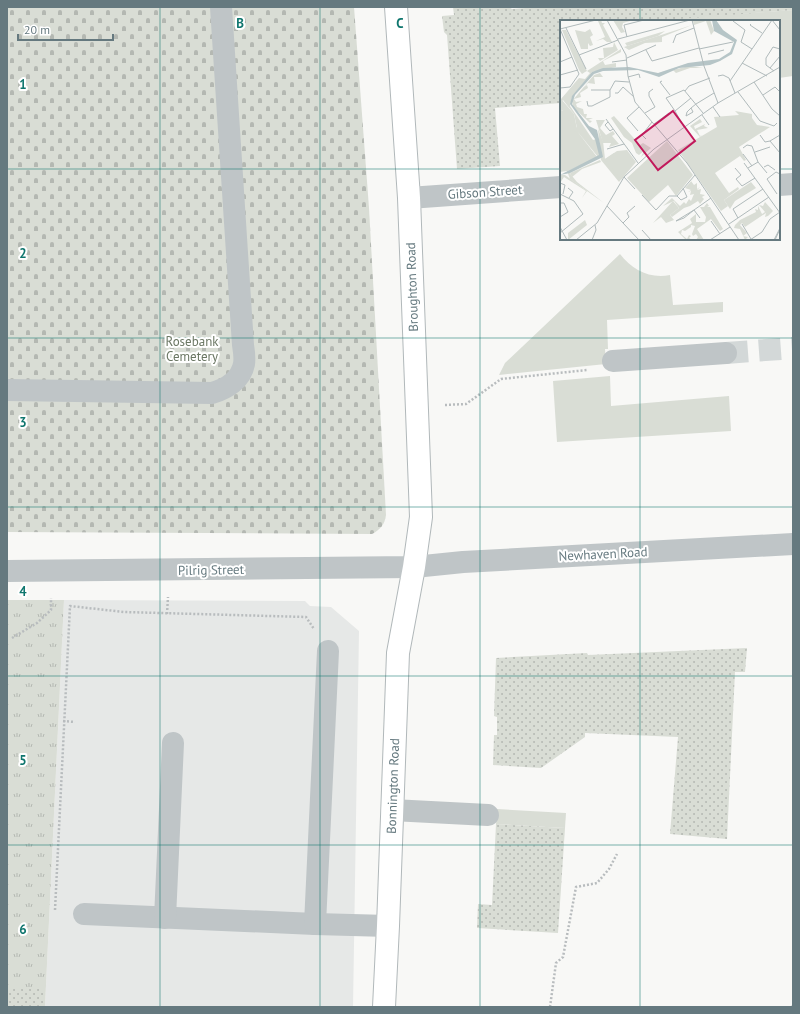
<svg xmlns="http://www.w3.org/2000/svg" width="800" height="1014" font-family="'PT Sans',sans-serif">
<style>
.built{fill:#e6e8e7}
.grass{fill:#d9ddd5}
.cemetery{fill:url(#cemetery-stones)}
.park{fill:url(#park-tufts)}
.garden{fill:url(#garden-dots)}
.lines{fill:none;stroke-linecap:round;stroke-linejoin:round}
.minor-tunnel{stroke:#d3d8d8;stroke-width:22;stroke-dasharray:22 11;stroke-linecap:butt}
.major-casing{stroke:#b1b8ba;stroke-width:24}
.path{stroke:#b8bcbe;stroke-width:2.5;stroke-dasharray:2 2;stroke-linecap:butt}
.minor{stroke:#bfc5c7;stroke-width:22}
.major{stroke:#fff;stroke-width:22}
.grid{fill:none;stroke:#0f766e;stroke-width:1;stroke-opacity:0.55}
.labels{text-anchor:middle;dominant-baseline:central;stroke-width:4;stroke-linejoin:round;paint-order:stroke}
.street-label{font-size:13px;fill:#65797f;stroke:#fff}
.park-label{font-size:13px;fill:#6b7764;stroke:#fff}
.inset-road{fill:none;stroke:#b0babb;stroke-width:1}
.view{fill:#c2185b;fill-opacity:0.15;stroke:#c2185b;stroke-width:2}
.inset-edge{fill:none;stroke:#65797f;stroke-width:2}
.grid-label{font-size:13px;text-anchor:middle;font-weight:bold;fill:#0f766e;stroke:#fff;stroke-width:4;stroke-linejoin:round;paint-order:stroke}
</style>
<defs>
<pattern id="cemetery-stones" width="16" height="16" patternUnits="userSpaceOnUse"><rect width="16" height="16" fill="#d9ddd5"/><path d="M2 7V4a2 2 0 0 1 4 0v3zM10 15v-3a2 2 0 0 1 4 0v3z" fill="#b4b8b2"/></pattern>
<pattern id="park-tufts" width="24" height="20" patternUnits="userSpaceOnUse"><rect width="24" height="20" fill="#d9ddd5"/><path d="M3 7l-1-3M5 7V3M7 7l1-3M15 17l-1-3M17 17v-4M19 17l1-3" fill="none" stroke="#b4b8b2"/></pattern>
<pattern id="garden-dots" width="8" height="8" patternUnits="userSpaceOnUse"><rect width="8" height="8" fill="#d9ddd5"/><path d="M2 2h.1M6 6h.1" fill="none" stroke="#b4b8b2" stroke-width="1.8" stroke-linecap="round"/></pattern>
</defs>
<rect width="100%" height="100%" fill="#f8f8f6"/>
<path class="built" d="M64,600L305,601L310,606L331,607L359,631L353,1007H45Z"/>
<g class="grass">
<path d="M793,10V76L779,78V21L654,20Z"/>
<path d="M620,254C632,270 650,279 670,275L673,305L723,302V312L607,320L608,349H605L606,364L499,375L505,363Z"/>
<path d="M610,376L611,406L729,396L731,431L557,442L553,381Z"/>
<path d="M497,809L566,813L565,828L496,824Z"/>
</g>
<path class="cemetery" d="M7,7H354L369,208L386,515C385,524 380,530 372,534L7,532Z"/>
<path class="park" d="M7,600H64L45,1007H7Z"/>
<g class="garden">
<path d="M453,7H509L512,9L539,7H793V10L654,21H561V103L495,108L500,166L457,169L447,35L444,32L442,16L454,15Z"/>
<path d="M747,648L745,672H735L727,839L670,834L678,737L585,733V737L541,768L493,765L494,735H497V717L494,716L496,658L587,653L588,655Z"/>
<path d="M496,824L565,828L558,933L477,928L478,904L492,905Z"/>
<path d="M7,987L45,989V1007H7Z"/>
</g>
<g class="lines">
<path class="minor-tunnel" d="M726,353L793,348"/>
<defs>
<path id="major" d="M384,1007L388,926L398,653L414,567L421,517L409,198L396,7"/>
</defs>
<use href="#major" class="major-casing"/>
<g class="path">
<path d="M445,405L466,404L501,379L587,370"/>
<path d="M167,614L168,597"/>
<path d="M12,638L37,623L51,610V598"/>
<path d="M63,721L75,722"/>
<path d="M55,910L70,606L124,612L306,617L314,629"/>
<path d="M550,1007L556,963L563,957L576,887L597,883L609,869L617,854"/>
<path d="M792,1007L793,1006"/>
</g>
<g class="minor">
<path d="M779,185L793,184"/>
<path d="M409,198L561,187"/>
<path d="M613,361L726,353"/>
<path d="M7,390L212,393C226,389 241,380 244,364C245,358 244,351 243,345L221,7"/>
<path d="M7,571L414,567L463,562L793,544"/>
<path d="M392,810L488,815"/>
<path d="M84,914L315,924L388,926"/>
<path d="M165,918L173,743"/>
<path d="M315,924L328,651"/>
</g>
<use href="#major" class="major"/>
</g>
<path class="grid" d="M160,7V1007M320,7V1007M480,7V1007M640,7V21M7,169H561M779,169H793M640,239V1007M7,338H793M7,507H793M7,676H793M7,845H793"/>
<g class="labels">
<g class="street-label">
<text transform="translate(485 192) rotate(-4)">Gibson Street</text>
<text transform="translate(412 287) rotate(-92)">Broughton Road</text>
<text transform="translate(603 554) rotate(-3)">Newhaven Road</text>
<text transform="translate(211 570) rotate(-1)">Pilrig Street</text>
<text transform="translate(393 786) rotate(-88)">Bonnington Road</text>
</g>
<g class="park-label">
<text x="192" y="341">Rosebank<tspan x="192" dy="15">Cemetery</tspan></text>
</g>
</g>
<g transform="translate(560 20)">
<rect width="220" height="220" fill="#f8f8f6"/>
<path d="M40,53L43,57H34L35,64L28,63L24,67L27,65L28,68L20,73L21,77L14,79L16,82L22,81L16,84L17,87L23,89L24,94H27L26,98H33L28,100L32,101L30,103L13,87L12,81L34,55ZM140,99L142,102L134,106L135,109L145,104L144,106L148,108L137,110L140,116L142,115L140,117L130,106ZM0,155H5L27,171L22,178L26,171L4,157L0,163Z" fill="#d9ddd5"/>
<path d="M150,0L154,11L151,15L146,1L134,5L133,1ZM132,5L102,17V22L85,23L69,30L64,27ZM2,10H6L27,51L25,52L22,54L19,50ZM61,29V32L43,41L45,45L56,43V47L32,52L12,77L10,86L33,120L36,119L40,135L38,137L17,111L37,137L9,150L0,89L17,108L14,94L3,80L0,83L1,79L19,58L25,59L30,53L27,51ZM129,46L143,48H130L116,53L113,50ZM38,109L43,121L45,139L54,133L70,148L59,162L41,140ZM40,140L41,142L22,149L12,157L10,153Z" fill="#d9ddd5"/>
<path d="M107,121L133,155L116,176L108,165L89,182L67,158Z" fill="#d9ddd5"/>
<path d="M175,91L192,94V98L197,105L210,107L179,127L186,140L184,141L180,136L155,153L169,173L178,167L179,169L164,180L168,186L161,191L118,130L157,107L154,97L179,95ZM0,94L37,137L8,151L17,162L44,183L10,159L7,151L0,152ZM67,130L76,142L61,160L45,139L57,131ZM113,181L119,188L110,195L114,200L106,203L101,197L93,203Z" fill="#d9ddd5"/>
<path d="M41,0L42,3H45L43,5L52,22H47L43,19L36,21L45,17L38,1ZM53,0H74L63,3L62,7L65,12L61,13ZM30,9L33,15L30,17L33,25L30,26L28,23V29H21L15,10L25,12ZM105,11L98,16L67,26L65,23ZM54,22L58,30L40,41L38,38H44L43,28L53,27ZM2,80L14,94L17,109L1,92L3,90L1,91L0,83ZM54,96L80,125L83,123L91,128L81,137L84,131L79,135L76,133L72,123L64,117L51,98ZM36,100H45L40,108L46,115L53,111L55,114L52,116L59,124L49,127L51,123H43ZM134,158L131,161L134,165L137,163V169L140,167L137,170L141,169L140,174L145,175L142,177L144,179L140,184L138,181L130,186L131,189L130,186L124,188L112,197L110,195L119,188L114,181L103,186L112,178L120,186L124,182L126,184L129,179L131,181L134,174L130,175L131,171L128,172L131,170L125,168ZM191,162L196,168L175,181L170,189L164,180ZM205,182L213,191L208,196L205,197L206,193L185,207L182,203L180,205L187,213L183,216L188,217L185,220L180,209L174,208L175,205L180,200L196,192L195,189L198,190V186L202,194L205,192L199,185L203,186ZM147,183L149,186L147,187H150L163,209L160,211L151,199L137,209L144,220H136L138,217L136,214L133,216L132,214L135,206L131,205V207L125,211L122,210L121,214L127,219L129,215L131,216L129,218L132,220H126L118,212L132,203L130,199L136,194V202H145L146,197L140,187H144ZM25,200L27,205L8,220V213Z" fill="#d9ddd5"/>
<path d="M152,0H156L163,10L177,20L172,34L160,41L150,45L119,48L99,57L78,50L43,51L34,54L15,75L12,84L29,106L37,110L43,137L10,153L0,155L39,135L35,119L10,84L12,76L32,52L43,48L69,47L98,53L128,43L159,39L170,32L174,22L154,11Z" fill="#b6c5c7"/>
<path class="inset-road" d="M47,0L66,35L68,56L75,82L127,143L179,220M132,0L144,46L158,83M212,0L220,10M173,1L185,10L181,22L192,29M191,4L190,5L202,13M6,8L26,49M0,9L36,0M67,17L64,5L84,0M58,19L130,0M113,23L116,15L134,8M139,29L173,22M86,30L92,41L139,28M148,34L164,30M19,35L58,20M67,38L96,25M0,42L12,37M52,42L67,40M182,43L207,56M210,48L220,36M214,51L206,45V38L213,27L220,29M0,55L18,50M158,56L163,55L169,58L175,73M68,57L79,54L80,58M102,61L100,62L110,75M170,61L212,0M194,62L212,89L220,96M0,68L10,67L19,54L0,9M50,70L55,61L69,62M125,71L129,66L150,58M178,72L200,101L214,106L217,103M55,73H58L63,67L74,77M203,75L215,67L220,72M27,81L28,86H32L50,77V70H31M136,84L154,73M153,87L160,97M131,88L133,92L126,96L127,92L131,88L136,84M115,91L106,78L124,70L143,93M85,93L95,87L89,76V72L93,69M142,95L149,105M46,99L78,143M48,102L45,105L50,111L53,109M94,104L109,93M124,107L115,91L131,78M78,111L67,98L79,87M200,115L205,122L210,121M220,115L210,121L220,133M86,119L82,115L92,102M183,128L187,125L192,126L198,142L188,148M47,129L64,124M195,132L210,127M183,134L192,146M198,142L207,153M184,143L220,193M204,147L208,145L215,150M175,148L181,155L176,159L182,166M64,157L75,169M0,163L5,165L3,174M182,166L195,158M8,168L13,172L9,178M0,174L14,181L23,194L0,213M217,174L207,159L216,152L220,154M82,175L96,190L109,176H117M117,176L135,155M117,176L121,180L127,177L123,168M47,186L79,220M0,197L8,192L4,183H0M140,198L134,190L116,201L124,198L134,190L151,178M178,198L173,189L203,169M151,201L160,214M63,203L69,197L67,193L75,186M169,204L209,177M182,204L191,219M0,207L7,220M82,210L91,220M16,220L37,203L64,157L94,129L158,83L220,47M32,220L36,210L35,205M150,220L170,207M190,220L202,212L210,199L220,192M214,220L220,208M215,220L220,209"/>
<path class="view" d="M113,91L135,121L98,150L75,120Z"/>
<rect width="220" height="220" class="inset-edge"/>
</g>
<g class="grid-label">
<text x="240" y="28">B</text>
<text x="400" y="28">C</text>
<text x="23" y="89">1</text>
<text x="23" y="258">2</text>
<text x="23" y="427">3</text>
<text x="23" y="596">4</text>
<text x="23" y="765">5</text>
<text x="23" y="934">6</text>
</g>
<rect width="800" height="1014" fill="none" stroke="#65797f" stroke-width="16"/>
<path d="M18 34v6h95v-6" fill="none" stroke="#65797f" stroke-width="2"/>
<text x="24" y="34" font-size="12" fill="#65797f" stroke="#ffffff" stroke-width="3" paint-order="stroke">20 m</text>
</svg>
